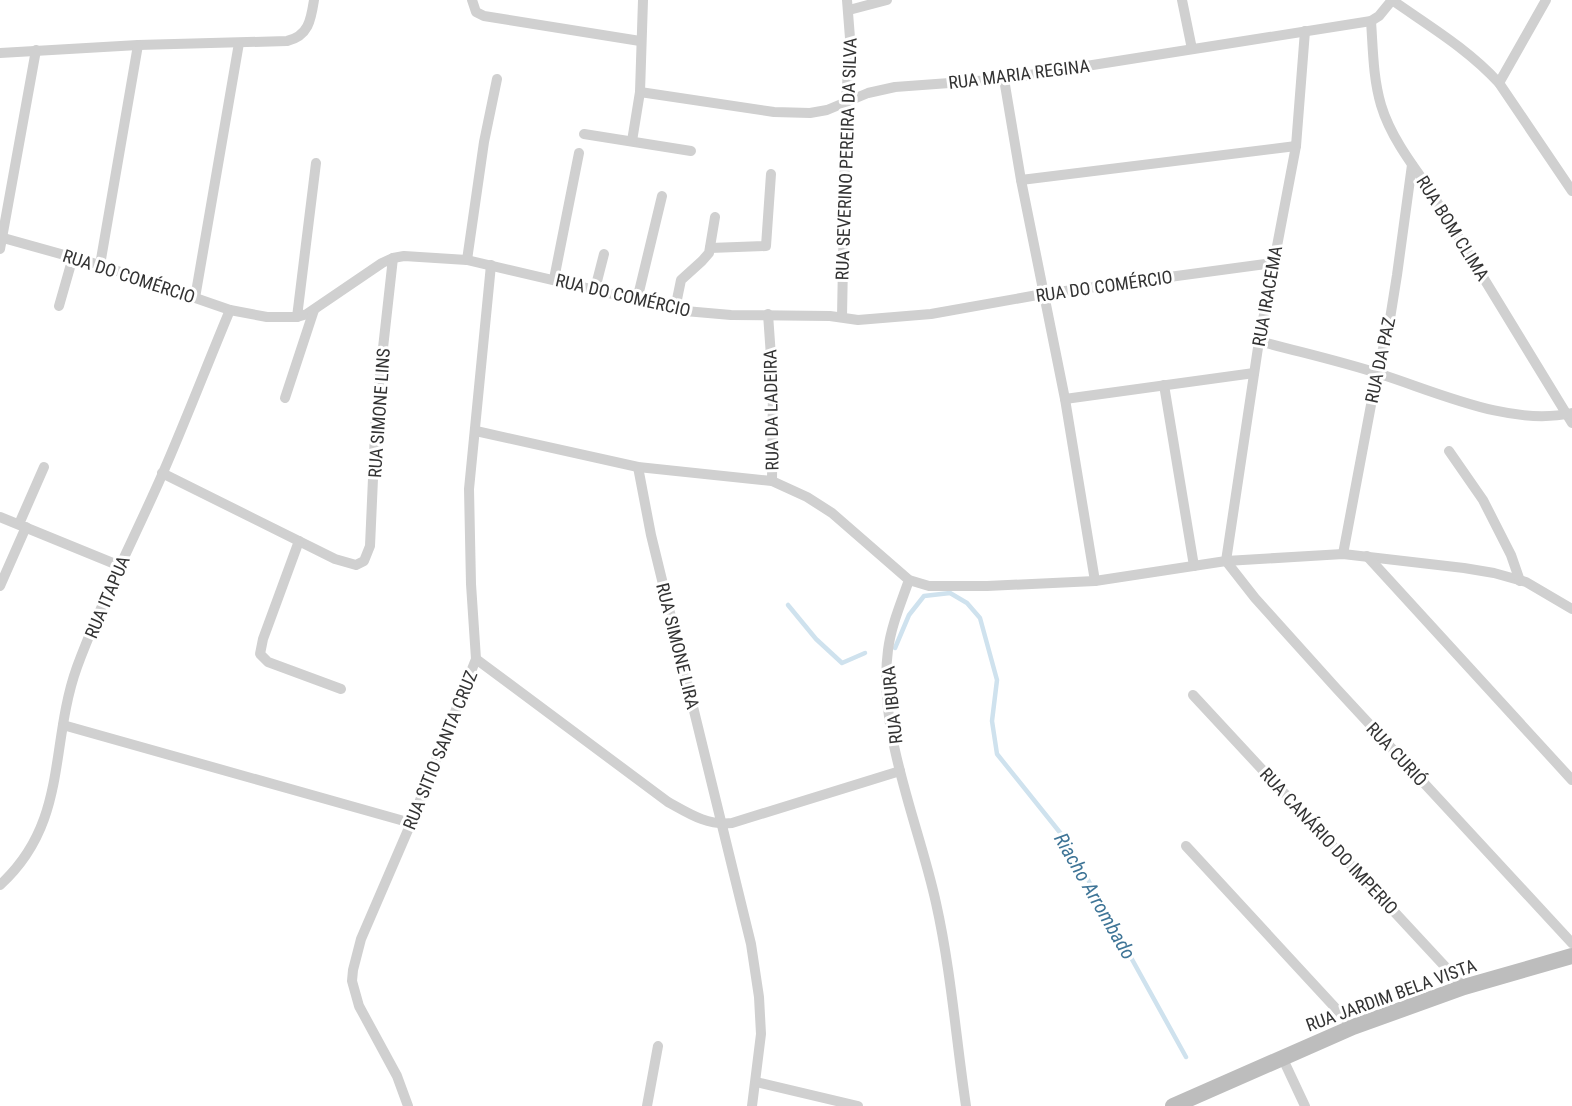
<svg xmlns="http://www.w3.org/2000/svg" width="1572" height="1106" font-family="'Roboto Condensed',sans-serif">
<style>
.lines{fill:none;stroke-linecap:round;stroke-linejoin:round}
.stream{stroke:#cfe2ee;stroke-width:4.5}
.street{stroke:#d0d0d0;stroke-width:10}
.secondary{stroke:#bdbdbd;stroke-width:16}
.labels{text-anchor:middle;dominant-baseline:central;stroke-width:6;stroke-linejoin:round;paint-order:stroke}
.street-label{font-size:18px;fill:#333;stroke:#fff}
.water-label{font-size:20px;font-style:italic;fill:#3f7597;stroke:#fff}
</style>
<rect width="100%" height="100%" fill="#fff"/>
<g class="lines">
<g class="stream">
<path d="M788,605L816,639L842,663L865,653"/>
<path d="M895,648L909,615L924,596L950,593L967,603L980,618L997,680L992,721L997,754L1066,840L1186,1057"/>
</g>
<g class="street">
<path d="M472,0L476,12L484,16L640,41"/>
<path d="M1182,0L1192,49"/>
<path d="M1392,0C1429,26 1468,49 1499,83L1572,191"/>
<path d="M849,10L887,0"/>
<path d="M1371,21C1373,49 1373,78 1381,105C1390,135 1410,162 1428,187L1572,423"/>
<path d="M1305,31L1296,146L1259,341L1226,561L1255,598L1336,688L1572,943"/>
<path d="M0,53L138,45L287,41C309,36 311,19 314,0"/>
<path d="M1004,79L1021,180L1065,399L1095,581"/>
<path d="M1499,83L1546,0"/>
<path d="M640,92L774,112L810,113L827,110L868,93L895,87L1004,79L1371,21L1379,16L1392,0"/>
<path d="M584,134L691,151"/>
<path d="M632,141L640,92L643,0"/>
<path d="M1021,180L1296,146"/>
<path d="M0,237L100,265L230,310L267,317H297L307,314L382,263L393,258L404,256L467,260L685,311L731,315L830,316L858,320L931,314L1043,294L1273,263"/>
<path d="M710,248L766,246L771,174"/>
<path d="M0,249L36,50"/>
<path d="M467,260L484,142L497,79"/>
<path d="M100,265L138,45"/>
<path d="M554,279L579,153"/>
<path d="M595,289L604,254"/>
<path d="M195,298L239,43"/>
<path d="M637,300L662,196"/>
<path d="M59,306L73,257"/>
<path d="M675,309L681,280L702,261L709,253L715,217"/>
<path d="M768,314L773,385L772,481"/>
<path d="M297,317L316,163"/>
<path d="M842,317L846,102L850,38L847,0"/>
<path d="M1259,341C1299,352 1340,361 1380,374C1437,392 1511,427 1572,413"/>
<path d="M1164,385L1194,566"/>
<path d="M285,398L314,310"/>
<path d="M1065,399L1254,373"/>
<path d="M476,431L638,467L772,481L807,497L832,513L909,580L929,586H987L1095,581L1226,561L1343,554L1464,568L1494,573L1526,582L1572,609"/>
<path d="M1449,451L1483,500L1511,555L1520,581"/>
<path d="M638,467L651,535L751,944L759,997L761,1034L752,1106"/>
<path d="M162,473L335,559L356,565L364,561L370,546L376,411L393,258"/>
<path d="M0,517L120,566"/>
<path d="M19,524L44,467"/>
<path d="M299,541L263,639L260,654L268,662L341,689"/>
<path d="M1343,554L1377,373L1389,325L1397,275L1412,165"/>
<path d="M1367,556L1572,780"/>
<path d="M909,580C901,603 891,626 888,650C877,732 919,824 936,903C951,970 956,1039 966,1106"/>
<path d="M0,586L26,527"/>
<path d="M476,659L668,802C688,813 707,826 732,823L900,771"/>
<path d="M1193,695L1464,987"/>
<path d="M63,725L411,823"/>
<path d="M1186,846L1353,1027"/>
<path d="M0,885C69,822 49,745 77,667C101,601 134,539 162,475C186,420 207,365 230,310"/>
<path d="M1282,1057L1305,1106"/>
<path d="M756,1082L858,1106"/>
<path d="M408,1106L397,1076L359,1006L352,981L353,970L361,939L411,823L476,659L471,584L469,489L491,265"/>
<path d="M647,1106L658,1046"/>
</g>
<path class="secondary" d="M1173,1106L1353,1027L1464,987L1572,956"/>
</g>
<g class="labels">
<g class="street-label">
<text transform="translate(1019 74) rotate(-7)">RUA MARIA REGINA</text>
<text transform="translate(846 159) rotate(-88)">RUA SEVERINO PEREIRA DA SILVA</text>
<text transform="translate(1453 228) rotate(58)">RUA BOM CLIMA</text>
<text transform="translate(129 276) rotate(18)">RUA DO COMÉRCIO</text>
<text transform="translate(1104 286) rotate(-8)">RUA DO COMÉRCIO</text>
<text transform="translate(623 295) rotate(13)">RUA DO COMÉRCIO</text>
<text transform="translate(1267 296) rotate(-80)">RUA IRACEMA</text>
<text transform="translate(1380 360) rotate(-78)">RUA DA PAZ</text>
<text transform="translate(771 410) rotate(-91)">RUA DA LADEIRA</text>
<text transform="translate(379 413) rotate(-86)">RUA SIMONE LINS</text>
<text transform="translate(107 597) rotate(-67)">RUA ITAPUA</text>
<text transform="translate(678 646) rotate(76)">RUA SIMONE LIRA</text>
<text transform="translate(892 705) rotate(-96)">RUA IBURA</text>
<text transform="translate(440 750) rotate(-68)">RUA SITIO SANTA CRUZ</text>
<text transform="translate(1397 754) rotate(47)">RUA CURIÓ</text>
<text transform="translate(1329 841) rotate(47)">RUA CANÁRIO DO IMPERIO</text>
<text transform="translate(1391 995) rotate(-20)">RUA JARDIM BELA VISTA</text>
</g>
<g class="water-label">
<text transform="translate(1095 896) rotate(60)">Riacho Arrombado</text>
</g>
</g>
</svg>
